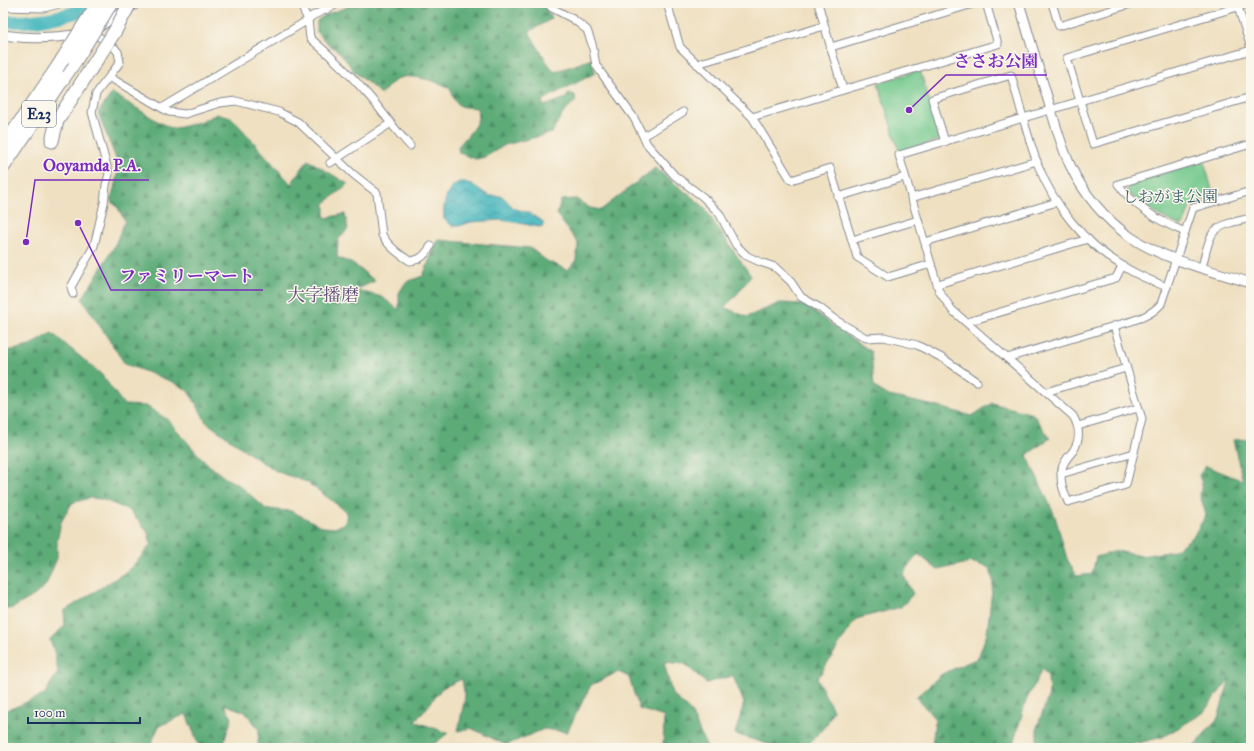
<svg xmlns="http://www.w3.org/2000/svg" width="1254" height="751" font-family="'IM FELL Great Primer','Noto Serif JP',serif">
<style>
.forest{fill:url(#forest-firs);stroke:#3c6e6b}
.green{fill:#72c88c;stroke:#467c75}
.water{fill:url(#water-waves);stroke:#31738e}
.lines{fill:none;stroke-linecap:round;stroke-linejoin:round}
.river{stroke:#47b7be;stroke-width:13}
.minor-casing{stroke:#858890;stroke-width:9}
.tertiary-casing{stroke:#858890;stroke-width:11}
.motorway-casing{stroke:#858890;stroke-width:15}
.minor{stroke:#fff;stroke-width:7}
.tertiary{stroke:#fff;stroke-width:9}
.motorway{stroke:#fff;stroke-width:13}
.motorway-bridge-casing{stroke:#858890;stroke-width:15;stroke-linecap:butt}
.motorway-bridge{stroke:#fff;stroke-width:13}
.labels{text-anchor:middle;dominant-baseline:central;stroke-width:3;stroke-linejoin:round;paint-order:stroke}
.shield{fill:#fbf7ec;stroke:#5e6b89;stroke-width:1}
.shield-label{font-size:15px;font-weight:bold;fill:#1b2f5e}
.park-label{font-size:16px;fill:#355d6c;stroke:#fbf7ec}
.quarter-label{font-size:18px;fill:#5f4f78;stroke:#fbf7ec}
.leader{fill:none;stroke:#7b2cbf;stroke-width:1.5}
.callout-dot{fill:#7b2cbf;stroke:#fbf7ec;stroke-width:1.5}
.callout-label{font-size:17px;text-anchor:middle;font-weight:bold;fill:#7b2cbf;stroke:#fbf7ec;stroke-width:3;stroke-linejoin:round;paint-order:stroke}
</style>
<defs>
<pattern id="forest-firs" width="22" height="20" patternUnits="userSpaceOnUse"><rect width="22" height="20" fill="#5dac78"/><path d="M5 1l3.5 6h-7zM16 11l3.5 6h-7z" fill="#4c8c66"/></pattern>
<pattern id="water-waves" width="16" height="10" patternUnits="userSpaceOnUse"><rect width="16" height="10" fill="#47b7be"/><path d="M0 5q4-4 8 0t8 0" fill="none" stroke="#3a959e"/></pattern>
</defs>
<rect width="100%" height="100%" fill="#fbf7ec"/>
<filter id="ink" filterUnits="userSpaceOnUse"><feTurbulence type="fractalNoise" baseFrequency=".025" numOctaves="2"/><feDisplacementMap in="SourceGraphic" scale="8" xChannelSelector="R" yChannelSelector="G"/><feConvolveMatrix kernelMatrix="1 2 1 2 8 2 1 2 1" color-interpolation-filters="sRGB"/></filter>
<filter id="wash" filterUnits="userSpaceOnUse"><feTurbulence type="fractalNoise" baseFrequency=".012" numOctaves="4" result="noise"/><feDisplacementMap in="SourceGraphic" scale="16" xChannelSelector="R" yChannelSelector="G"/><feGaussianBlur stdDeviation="0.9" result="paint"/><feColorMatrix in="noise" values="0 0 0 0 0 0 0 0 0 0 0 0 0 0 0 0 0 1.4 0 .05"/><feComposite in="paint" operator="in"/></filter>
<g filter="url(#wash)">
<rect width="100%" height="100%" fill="#efe0c1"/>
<g class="forest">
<path d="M354,3H543L551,19L529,32L545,59L554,72L592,59L595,73C578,83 559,90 542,101L544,106L566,98L569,93L575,95L576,101C565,109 558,120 552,133L505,145L485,157L476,159L459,153L458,147C464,139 476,128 478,118C478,115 477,111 477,108C471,107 464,108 459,105C453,102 454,94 450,89C444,82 412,75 403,77C395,78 387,88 381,94L355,72L341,54L324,40L317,32V21C329,10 341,12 354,3Z"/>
<path d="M112,93L159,122L173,129L200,122L217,114L232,118L291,184L308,160L348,184L325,203V218L345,214L348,229L338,240L337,257L355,265L375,281L355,290L382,297L399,310V293L406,282L423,276L429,261L438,240L530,248L547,261L568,270L576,260L578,243L557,215L561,200L576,199L590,208L601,210L655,168L702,205L751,276L734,298L724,307L747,317L780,303L803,304L871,352L874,387L889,396L935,406L972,416L992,403L1033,414L1050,438L1027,455L1055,516L1067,559L1077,576L1092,574L1096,557L1117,551L1141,556L1173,551L1193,537L1206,515L1200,495L1202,484L1199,475L1206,466L1243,481L1233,440L1251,439V748H1192L1218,718L1230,678L1203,713L1163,737L1125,746L1082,748H1037V727L1049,695L1048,676L1042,669L1026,701L1012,748H932L935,719L916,697L942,674L978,658L987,633L993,581L990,568L971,562L938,570L918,554L903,574L913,594L901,607L856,619L817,679L833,710L827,724L805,748H781L735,734L744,703L733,676L706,683L685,664L664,662L672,694L691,712L707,748H663L664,717L639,709L629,677L618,672L591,685L567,732L544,729L506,745L471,728L458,731L465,697L462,679L442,688L422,714L414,721L448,733L429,748H262L258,744L259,729L245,712L224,704L232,718L224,741L233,748H200L186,714L159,726L149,748H3V712L44,695L58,672L54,651L50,640L65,625L64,611L126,572L140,558L151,544L148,533L139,521L129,510L101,499L89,498L72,503L61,522L57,541V558L46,585L35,595L13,608L3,610V352L30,346L52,333L101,374L124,405L146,406L168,420L196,452L210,466L225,478L239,485L266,509L291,511L323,527L335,528L345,523L347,512L307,482L278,472L257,459L206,422L196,403L187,390L173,382L125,364L82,299L114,247L125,221L117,206L111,202L119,166L98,113Z"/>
</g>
<g class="green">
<path d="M920,70L940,137L939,140L899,152L878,83Z"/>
<path d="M1204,161L1214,197L1191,204L1184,224L1181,226C1159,217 1144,206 1126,191L1132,183Z"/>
</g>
<path class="water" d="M459,182H465L473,185L489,196H502L515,209L527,212L543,222V226L539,227L514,222L500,220L471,222L459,226H452L444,219C443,206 445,189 459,182Z"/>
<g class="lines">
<path class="river" d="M3,21C36,24 71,15 102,4"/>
</g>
</g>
<g filter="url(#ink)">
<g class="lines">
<defs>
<g id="minor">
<path d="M300,3L308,20L310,38C331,56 351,75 369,96C383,112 395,130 410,146"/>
<path d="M547,3L552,8L573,19L587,30L592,44L596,65L602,74L634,118L647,144L675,176L703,197L719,213L736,245L747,256L760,262L775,267L791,282L801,297L820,308L834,319L866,338L884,337L917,345L944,359L977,382"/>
<path d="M667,3L680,47L752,117L791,180L830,168L857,257L888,277L931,264"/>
<path d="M818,3L843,90"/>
<path d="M1052,3L1059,26L1134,3"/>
<path d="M1251,3L1067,58L1093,144L1251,97"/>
<path d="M3,7L44,8L63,3"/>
<path d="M1238,7L1251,48"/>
<path d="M831,47L976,3"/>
<path d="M1251,50L899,155L939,291L952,310L1073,416C1080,428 1081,439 1073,451C1068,457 1063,462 1062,469C1059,481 1064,492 1068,502L1126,485L1142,419L1114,326C1131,321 1149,318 1161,304L1193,208L1251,191"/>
<path d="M697,64L824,26"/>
<path d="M109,77L162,108L308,20L312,16L340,3"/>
<path d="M162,108L169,112L185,114L220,103L236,101L279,112L298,122L353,174L377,193L382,235C389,247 399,254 410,261C421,260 425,255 431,246"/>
<path d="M752,117L998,44L986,3"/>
<path d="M644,136L683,112"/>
<path d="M945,142L932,99L1011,75C1020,105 1027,136 1038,165C1054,206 1085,244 1123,266C1136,275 1152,281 1167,287"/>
<path d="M330,163L391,123"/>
<path d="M838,197L905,177"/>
<path d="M911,198L1037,161"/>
<path d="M1185,232C1159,221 1134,207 1118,184L1251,144"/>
<path d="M852,240L918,220"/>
<path d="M925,242L1057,202"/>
<path d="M1202,267C1205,257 1207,242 1213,233C1221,223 1239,221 1251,218"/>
<path d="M938,284L1088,239"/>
<path d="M73,294L71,287L94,246L104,203L106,185L109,174L92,112L96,94L101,87L109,77L120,62L118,52L112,45L91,32"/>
<path d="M967,322L1116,278L1122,266"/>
<path d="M1007,358L1114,326"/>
<path d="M1046,392L1126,368"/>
<path d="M1078,426L1138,408"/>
<path d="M1061,474L1134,453"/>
</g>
<g id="tertiary">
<path d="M1019,3C1028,32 1036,61 1045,90C1053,115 1059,141 1070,165C1083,193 1106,221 1132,238C1165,260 1213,271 1251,283"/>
<path d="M97,28L137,3"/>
<path d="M3,35C28,39 56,38 81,34"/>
</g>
<g id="motorway">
<path d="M52,141L57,121"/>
<path d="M3,147L57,68"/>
<path d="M3,167L75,61"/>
</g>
</defs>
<use href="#minor" class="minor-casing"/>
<use href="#tertiary" class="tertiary-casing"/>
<use href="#motorway" class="motorway-casing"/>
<use href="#minor" class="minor"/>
<use href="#tertiary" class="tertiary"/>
<use href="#motorway" class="motorway"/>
<defs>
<g id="motorway-bridge">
<path d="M75,61L111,3"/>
<path d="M57,68L98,3"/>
<path d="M57,121L115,31L130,3"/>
</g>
</defs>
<use href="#motorway-bridge" class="motorway-bridge-casing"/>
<use href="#motorway-bridge" class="motorway-bridge"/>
</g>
</g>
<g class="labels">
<rect class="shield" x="22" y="101" width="34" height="26" rx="3"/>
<g class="shield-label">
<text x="39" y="114">E23</text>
</g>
<g class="park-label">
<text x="1170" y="196">しおがま公園</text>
</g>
<g class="quarter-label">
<text x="323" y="295">大字播磨</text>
</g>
</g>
<path class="leader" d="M909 110L946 75H1047M26 242L35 180H149M78 223L111 290H263"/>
<g class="callout-dot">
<circle cx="909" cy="110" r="4"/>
<circle cx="26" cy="242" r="4"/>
<circle cx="78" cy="223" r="4"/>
</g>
<g class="callout-label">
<text x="996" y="67">ささお公園</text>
<text x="92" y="171">Ooyamda P.A.</text>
<text x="187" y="282">ファミリーマート</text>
</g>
<rect width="1254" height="751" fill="none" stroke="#fbf7ec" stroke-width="16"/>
<path d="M28 717v6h112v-6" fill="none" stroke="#1b2f5e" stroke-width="2"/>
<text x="34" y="717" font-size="12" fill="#1b2f5e" stroke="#fbf7ec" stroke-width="3" paint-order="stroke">100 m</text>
</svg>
